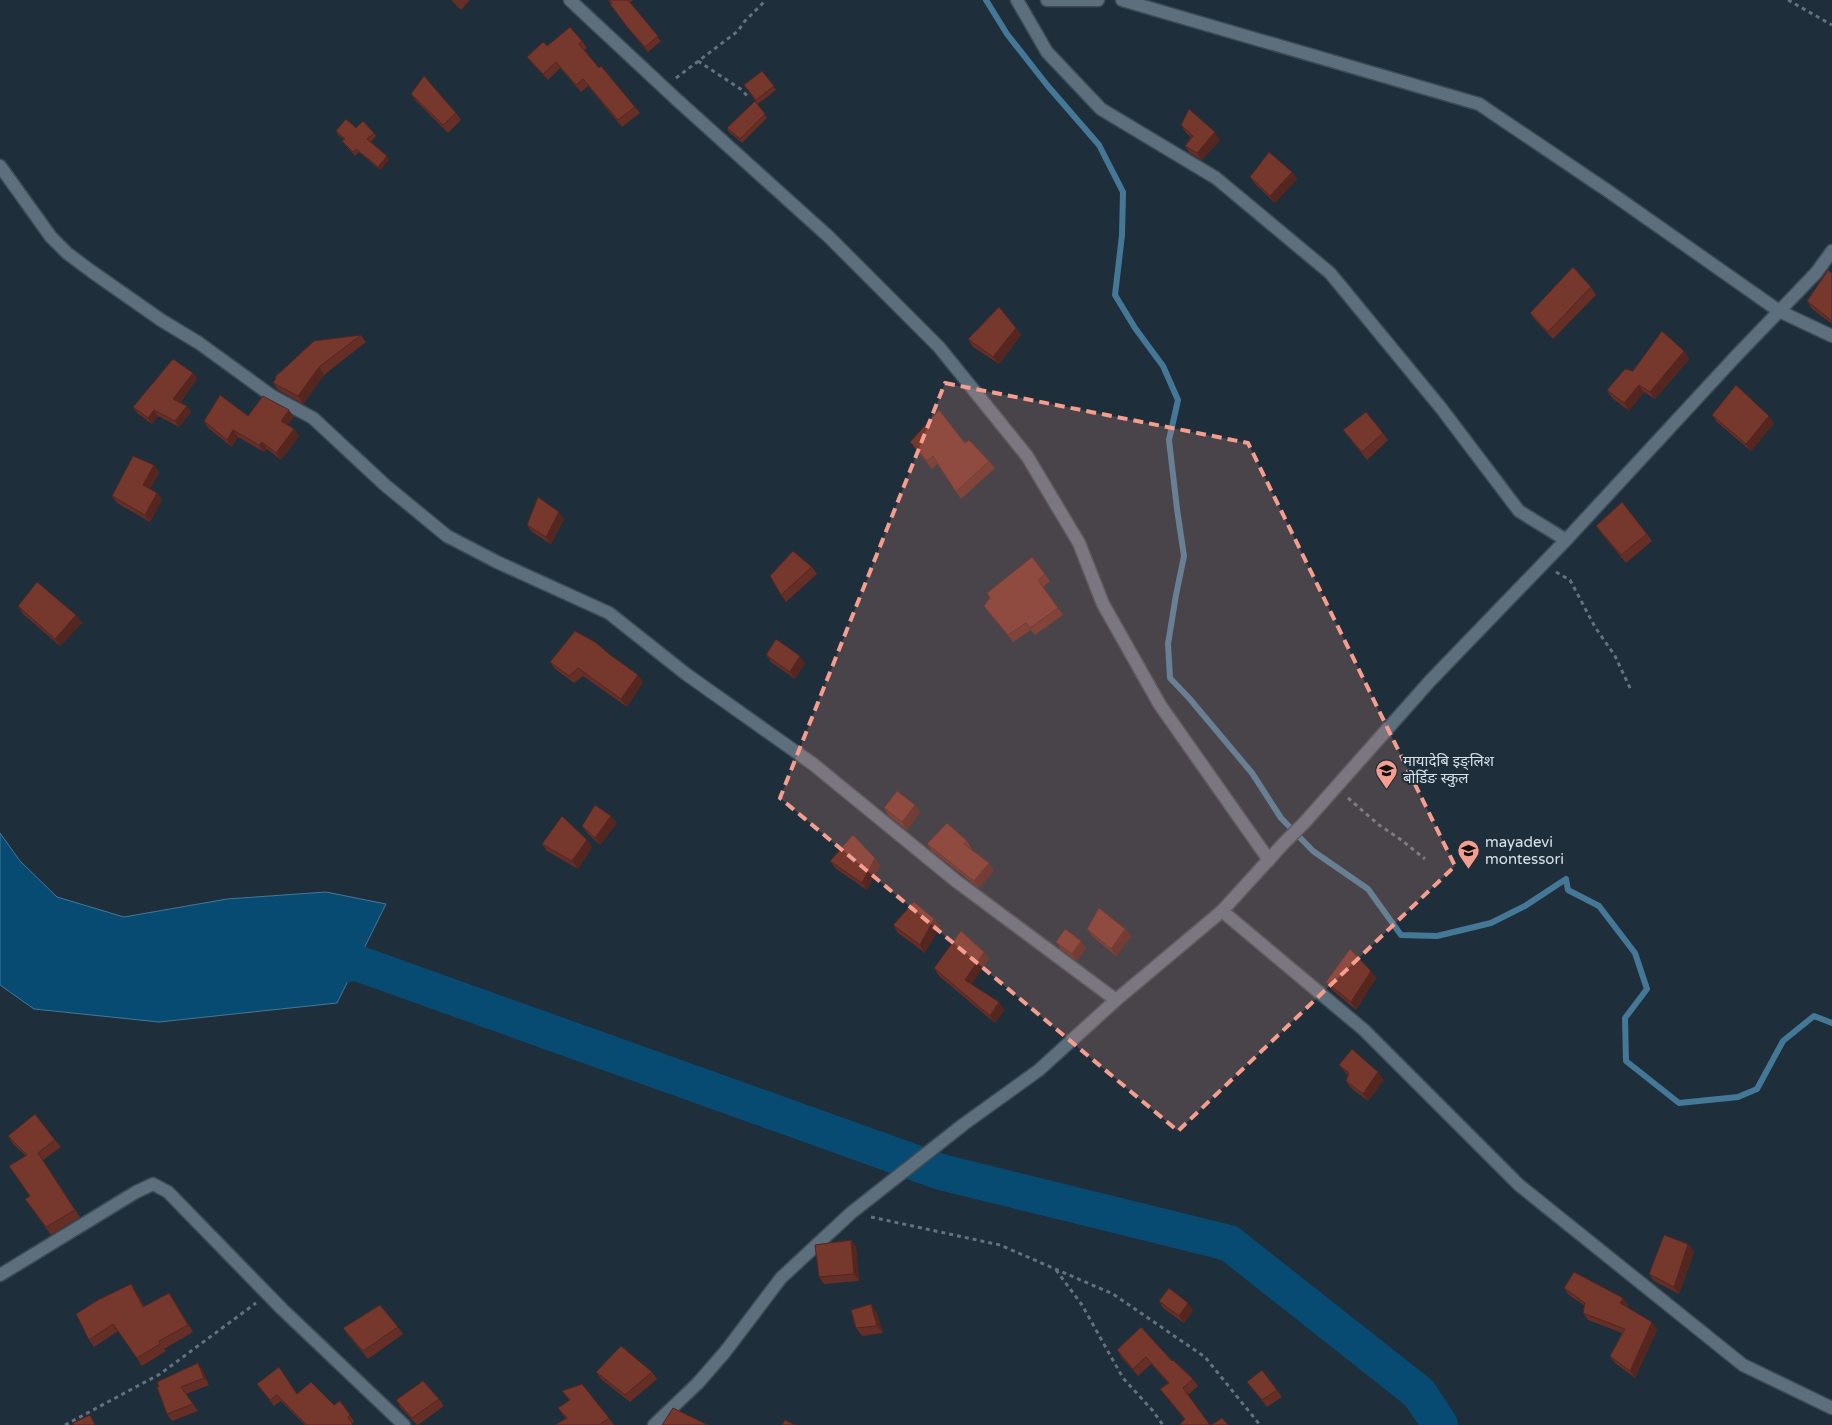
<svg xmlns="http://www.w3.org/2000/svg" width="1832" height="1425" font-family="'Varela Round','Noto Sans Devanagari',sans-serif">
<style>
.water{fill:#074b73;stroke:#457896}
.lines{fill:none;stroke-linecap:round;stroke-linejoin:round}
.stream{stroke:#457896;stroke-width:6}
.river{stroke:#074b73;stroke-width:36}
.minor-casing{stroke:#3d4b55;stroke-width:15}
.path{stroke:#65727d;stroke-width:3;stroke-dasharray:4 4;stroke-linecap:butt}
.minor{stroke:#5d6f7d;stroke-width:12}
.wall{fill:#652f27}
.shaded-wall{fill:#532620}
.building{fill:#76372d;stroke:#532620}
.marked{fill:#f59d8e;fill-opacity:0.2;stroke:#f59d8e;stroke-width:4;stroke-dasharray:10 6;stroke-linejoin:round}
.labels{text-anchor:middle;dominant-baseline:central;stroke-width:4;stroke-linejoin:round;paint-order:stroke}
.poi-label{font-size:15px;fill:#d6e0e8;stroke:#1e2e3a;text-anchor:start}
</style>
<rect width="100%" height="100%" fill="#1e2e3a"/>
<path class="water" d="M0,833L20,861L57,897L124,917L227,899L326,892L386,904L337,1003L159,1022L34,1009L0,985Z"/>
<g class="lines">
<path class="stream" d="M986,0L1007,34L1047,85L1099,145L1123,192L1122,235L1115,295L1135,328L1163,366L1178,400L1169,440L1177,509L1184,556L1176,595L1168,644L1170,678L1189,698L1252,773L1281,818L1313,851L1368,889L1401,935L1437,936L1491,923L1525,906L1566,879L1568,890L1599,906L1635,953L1647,989L1625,1018L1626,1061L1679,1103L1738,1097L1757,1089L1783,1041L1814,1016L1832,1023"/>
<path class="river" d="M308,969L357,963L941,1172L1229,1243L1419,1393L1440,1425"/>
<defs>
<g id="minor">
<path d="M570,0L675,98L829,237L939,347L1027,456L1079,543L1103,604L1160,705L1269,860"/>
<path d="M1017,0L1047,52L1101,109L1216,178L1330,273L1441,408L1519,511L1566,540"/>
<path d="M1047,0H1098"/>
<path d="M1122,0L1479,104L1608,191L1779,311L1832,336"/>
<path d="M0,166L51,237L67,253L91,271L161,320L199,343L272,396L313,418L385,485L447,536L497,562L609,613L686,674L813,764L956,881L1116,1000"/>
<path d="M1222,911L1364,1030L1519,1185L1743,1365L1832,1408"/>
<path d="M0,1275L136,1192L153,1184L168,1192L282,1309L404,1425"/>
<path d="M654,1425L698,1383L725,1352L781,1278L851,1213L964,1124L1039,1070L1116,1000L1222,911L1283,844L1305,822L1430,681L1566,540L1737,355L1816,273L1832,251"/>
</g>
</defs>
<use href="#minor" class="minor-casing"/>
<g class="path">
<path d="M1788,0L1832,25"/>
<path d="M698,61L742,90L749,98"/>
<path d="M676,78L738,31L744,22L766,0"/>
<path d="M1556,572L1570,580L1595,627L1615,656L1631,690"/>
<path d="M1348,798L1379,825L1400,839L1425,859"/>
<path d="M871,1217L1000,1245L1113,1294L1205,1357L1260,1425"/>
<path d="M1056,1270L1082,1305L1123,1378L1153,1411L1163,1425"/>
<path d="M65,1425L160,1374L256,1303"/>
</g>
<use href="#minor" class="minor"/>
</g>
<g class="wall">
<path d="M451,0H470L461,10Z"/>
<path d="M608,0H633L630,3L661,41L648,52L632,33Z"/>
<path d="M582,41L587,48L584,50L599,68L635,107L640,113L622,127L588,86L581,92L560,68L548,80L532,63L527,57L547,46Z"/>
<path d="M762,71L776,90L758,104L744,85Z"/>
<path d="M411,94L456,113L461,120L448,133L416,101Z"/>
<path d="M755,101L767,118L742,143L729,132L727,128Z"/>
<path d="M1181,125L1220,140L1202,160L1190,153L1185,146L1191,137L1186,133Z"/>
<path d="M356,128L374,133L376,136L371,142L389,160L380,170L359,152L355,156L345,145L342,141L344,139L338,135L336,131Z"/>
<path d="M1292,172L1297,179L1275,203L1255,184L1250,177Z"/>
<path d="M1832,273V324L1812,309L1807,301Z"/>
<path d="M1591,287L1596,295L1553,339L1535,320L1530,313Z"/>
<path d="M1016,328L1021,335L999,364L973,347L968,339Z"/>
<path d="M361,335L366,342L324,375L303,404L278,390L273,383L276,379L275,377Z"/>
<path d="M1684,351L1689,359L1655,399L1644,392L1629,411L1612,398L1607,390L1633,371Z"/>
<path d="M193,373L197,379L180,403L187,406L191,412L179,427L158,416L152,424L137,413L133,407Z"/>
<path d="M1712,415L1774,423L1751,451L1717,422Z"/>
<path d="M248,416L294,417L287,425L294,429L299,436L281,460L267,449L264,452L238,437L232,447L208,428L204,421Z"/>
<path d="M1343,430L1383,433L1388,440L1367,460Z"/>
<path d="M910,442L965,443L989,461L995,468L961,499L937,464L932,469Z"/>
<path d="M154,465L159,473L150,489L157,493L162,500L150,522L117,503L112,496Z"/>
<path d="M564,519L551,544L532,532L527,525Z"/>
<path d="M1596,526L1647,534L1652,541L1626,563L1601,533Z"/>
<path d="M1032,557L1050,581L1043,587L1063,615L1035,635L1031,630L1013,642L989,613L984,606Z"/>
<path d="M812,567L817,574L786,602L781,595Z"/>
<path d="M18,606L76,615L82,623L60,646L23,614Z"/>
<path d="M609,654L638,675L643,682L627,707L583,676L574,683L555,669L550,662Z"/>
<path d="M766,655L805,663L795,679L771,662Z"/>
<path d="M884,808L920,812L907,830L889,816Z"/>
<path d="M617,823L600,845L587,833L582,826Z"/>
<path d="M587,840L592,847L578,869L547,851L542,844Z"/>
<path d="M967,841L972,849H971L989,863L994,870L979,888L932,851L927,844Z"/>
<path d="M830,861L880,865L867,890L835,868Z"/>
<path d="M934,919L940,926L925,953L898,933L893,925Z"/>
<path d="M1087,929H1125L1131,936L1116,956L1092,936Z"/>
<path d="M1056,942L1086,948L1077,961L1061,949Z"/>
<path d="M984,952L989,959L971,984L999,1002L1004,1010L995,1023L939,976L934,968Z"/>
<path d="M1376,978L1356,1010L1331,989L1326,982Z"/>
<path d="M1339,1065L1384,1080L1368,1101L1351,1088L1346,1081L1348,1075L1345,1072Z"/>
<path d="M8,1136L55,1140L61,1147L43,1160L80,1217L51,1235L25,1199L30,1196L26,1156L13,1144Z"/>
<path d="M851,1240L856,1247L859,1281L824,1284L819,1277Z"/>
<path d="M1688,1244L1694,1252L1679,1294L1654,1281L1649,1274Z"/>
<path d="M1564,1288L1623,1298L1628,1305L1627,1307L1657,1330L1635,1378L1615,1363L1610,1356L1622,1333L1588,1320L1583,1313L1585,1306L1569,1295Z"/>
<path d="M136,1292L144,1306L169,1293L193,1332L164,1349L166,1351L142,1366L118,1331L94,1347L89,1340Z"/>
<path d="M1159,1301L1193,1310L1184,1323L1164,1309Z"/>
<path d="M876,1311L883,1333L862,1336L856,1328Z"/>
<path d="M398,1327L403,1334L368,1359L348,1335L343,1328Z"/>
<path d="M1117,1350L1172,1361L1193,1379L1198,1386L1188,1395L1185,1420L1160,1389L1168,1383L1151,1364L1138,1376L1122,1358Z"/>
<path d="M198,1363L203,1371L209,1385L186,1394L198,1411L172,1421L167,1414L157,1387Z"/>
<path d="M596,1372H652L657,1379L630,1402L601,1379Z"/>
<path d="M1247,1382L1277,1390L1282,1397L1267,1407Z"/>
<path d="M257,1384L297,1394L334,1405L340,1401L354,1421L352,1423L353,1425H305L281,1401L274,1406Z"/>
<path d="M562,1391L609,1418L614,1425H555L566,1419L558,1408L569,1400Z"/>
<path d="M439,1399L444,1406L418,1425H417L401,1408L396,1400Z"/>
</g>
<g class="shaded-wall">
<path d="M1215,132L1220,140L1202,160L1197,153Z"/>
<path d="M387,156L389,160L380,170L378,167Z"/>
<path d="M1292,172L1297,179L1275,203L1270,196Z"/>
<path d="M1016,328L1021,335L999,364L993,357Z"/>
<path d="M1684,351L1689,359L1655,399L1650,392Z"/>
<path d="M319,367L324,375L303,404L298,396Z"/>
<path d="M193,373L197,379L178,405L173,399Z"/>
<path d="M1639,385L1644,392L1629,411L1624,403Z"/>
<path d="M187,406L191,412L179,427L175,421Z"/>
<path d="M154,410L158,416L152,424L148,418Z"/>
<path d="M289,410L294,417L285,428L281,421Z"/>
<path d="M1769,416L1774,423L1751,451L1746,444Z"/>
<path d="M294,429L299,436L281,460L276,453Z"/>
<path d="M233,430L238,437L232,447L227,440Z"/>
<path d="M262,442L267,449L264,452L259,445Z"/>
<path d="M154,465L159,473L148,493L143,485Z"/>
<path d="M157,493L162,500L150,522L145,515Z"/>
<path d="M559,512L564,519L551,544L546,537Z"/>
<path d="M76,615L82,623L60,646L55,639Z"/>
<path d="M800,656L805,663L795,679L790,672Z"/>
<path d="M638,675L643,682L627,707L621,699Z"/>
<path d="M915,805L920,812L907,830L902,822Z"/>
<path d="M611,816L617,823L600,845L595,838Z"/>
<path d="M587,840L592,847L578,869L572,861Z"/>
<path d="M875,858L880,865L867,890L862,883Z"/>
<path d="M989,863L994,870L979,888L974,881Z"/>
<path d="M934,919L940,926L925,953L920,945Z"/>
<path d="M1125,929L1131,936L1116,956L1111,949Z"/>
<path d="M1081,941L1086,948L1077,961L1072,954Z"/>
<path d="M984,952L989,959L970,987L965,980Z"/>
<path d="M1371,971L1376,978L1356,1010L1351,1002Z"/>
<path d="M999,1002L1004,1010L995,1023L990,1016Z"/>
<path d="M1378,1072L1384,1080L1368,1101L1363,1094Z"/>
<path d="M851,1240L856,1247L859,1281L854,1274Z"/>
<path d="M1688,1244L1694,1252L1679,1294L1674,1287Z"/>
<path d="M131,1284L136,1292L148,1314L143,1307Z"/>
<path d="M1623,1298L1628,1305L1625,1310L1620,1303Z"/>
<path d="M1188,1303L1193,1310L1184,1323L1179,1316Z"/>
<path d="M871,1304L876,1311L883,1333L877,1326Z"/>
<path d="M1652,1322L1657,1330L1635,1378L1630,1371Z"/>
<path d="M198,1363L203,1371L209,1385L204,1378Z"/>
</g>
<g class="building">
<path d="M609,0H628L658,36L645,47L628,28L610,4L612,3Z"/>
<path d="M570,27L582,41L579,44L599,68L601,66L635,107L618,120L583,79L576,85L556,62L543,74L527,57L543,42L547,46Z"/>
<path d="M762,71L774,86L756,100L744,85Z"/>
<path d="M424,76L456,113L443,125L411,94Z"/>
<path d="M755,101L765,114L740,139L727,128Z"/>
<path d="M1189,109L1215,132L1197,153L1185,146L1193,136L1181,125Z"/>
<path d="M346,119L356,128L363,121L374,133L367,139L387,156L378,167L356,149L353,152L342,141L345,139L336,131Z"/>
<path d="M1269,152L1292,172L1270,196L1250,177Z"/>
<path d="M1573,267L1591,287L1548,332L1530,313Z"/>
<path d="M1828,270L1832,273V321L1807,301Z"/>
<path d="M999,307L1016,328L993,357L968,339Z"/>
<path d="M1662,331L1684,351L1650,392L1639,385L1624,403L1607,390L1625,369L1633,371Z"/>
<path d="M361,335L319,367L298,396L273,383L276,378L275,377L314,341Z"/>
<path d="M173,359L193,373L173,399L187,406L175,421L154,410L148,418L133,407Z"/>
<path d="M1736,385L1769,416L1746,444L1712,415Z"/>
<path d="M220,395L248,416L263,396L289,410L281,421L294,429L276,453L262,442L259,445L233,430L227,440L204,421Z"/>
<path d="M939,410L965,443L969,440L989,461L956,492L933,456L927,461L910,442Z"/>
<path d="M1366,412L1383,433L1362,452L1343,430Z"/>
<path d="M133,456L154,465L143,485L157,493L145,515L112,496Z"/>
<path d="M538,497L559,512L546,537L527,525Z"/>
<path d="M1622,502L1647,534L1621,555L1596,526Z"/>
<path d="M793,551L812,567L781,595L770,576Z"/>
<path d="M1032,557L1045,574L1038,580L1058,608L1030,628L1026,623L1008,635L984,606L990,598L987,593Z"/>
<path d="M37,582L76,615L55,639L18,606Z"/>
<path d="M575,631L595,642L609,654L638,675L621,699L578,668L569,676L550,662Z"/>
<path d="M776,639L800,656L790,672L766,655Z"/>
<path d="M897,791L915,805L902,822L884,808Z"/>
<path d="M595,805L611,816L595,838L582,826Z"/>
<path d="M562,816L587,840L572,861L542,844Z"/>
<path d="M947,823L967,841L964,844L989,863L974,881L927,844Z"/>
<path d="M853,835L875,858L862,883L830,861Z"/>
<path d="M914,902L934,919L920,945L893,925Z"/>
<path d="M1099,908L1125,929L1111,949L1087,929Z"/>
<path d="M1065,929L1081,941L1072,954L1056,942Z"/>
<path d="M961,931L984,952L965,980L999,1002L990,1016L934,968Z"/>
<path d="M1350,949L1371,971L1351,1002L1326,982Z"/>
<path d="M1352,1049L1378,1072L1363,1094L1346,1081L1349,1073L1339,1065Z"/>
<path d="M35,1114L55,1140L38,1153L75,1210L46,1227L25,1199L30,1196L9,1166L27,1155L8,1136Z"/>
<path d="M1664,1235L1688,1244L1674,1287L1649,1274Z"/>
<path d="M851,1240L854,1274L819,1277L815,1245Z"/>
<path d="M1574,1272L1623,1298L1620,1303L1652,1322L1630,1371L1610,1356L1625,1329L1583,1313L1585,1303L1564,1288Z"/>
<path d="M131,1284L143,1307L169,1293L188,1325L159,1341L160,1344L137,1358L113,1324L89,1340L76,1314L98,1300Z"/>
<path d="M1169,1288L1188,1303L1179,1316L1159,1301Z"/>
<path d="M871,1304L877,1326L856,1328L851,1310Z"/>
<path d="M380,1305L398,1327L363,1351L343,1328Z"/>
<path d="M1141,1327L1172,1361L1173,1360L1193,1379L1183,1388L1210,1425H1179L1185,1419L1160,1389L1169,1383L1146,1357L1133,1369L1117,1350Z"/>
<path d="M621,1346L652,1372L625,1395L596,1372Z"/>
<path d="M198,1363L204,1378L181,1387L193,1404L167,1414L157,1387H159L157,1382Z"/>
<path d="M279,1367L297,1394L311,1382L334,1405L340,1401L350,1415L348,1417L353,1425H307L277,1395L270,1400L257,1384Z"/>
<path d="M1262,1370L1277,1390L1262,1400L1247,1382Z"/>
<path d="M423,1381L439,1399L412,1418L396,1400Z"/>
<path d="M582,1384L609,1418L599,1425H555L567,1418L558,1408L570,1400L562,1391Z"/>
<path d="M673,1408L708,1425H662Z"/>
<path d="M90,1415L95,1425H74L73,1423Z"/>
<path d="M1222,1418L1228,1425H1211Z"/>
<path d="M785,1420L795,1425H782Z"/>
</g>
<path class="marked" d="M945,383L1248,443L1455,866L1178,1131L780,798Z"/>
<defs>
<symbol id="school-pin" viewBox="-11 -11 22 30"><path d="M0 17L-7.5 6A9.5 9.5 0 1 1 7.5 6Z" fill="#f59d8e" stroke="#1e2e3a"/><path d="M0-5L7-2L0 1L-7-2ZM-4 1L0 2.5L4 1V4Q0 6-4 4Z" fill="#111"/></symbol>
</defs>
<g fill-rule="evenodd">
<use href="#school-pin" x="1374" y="758" width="25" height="34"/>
<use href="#school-pin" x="1456" y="838" width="25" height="34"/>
</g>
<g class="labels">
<g class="poi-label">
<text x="1403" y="761">मायादेबि इङ्लिश<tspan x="1403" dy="17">बोर्डिङ स्कुल</tspan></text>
<text x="1485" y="842">mayadevi<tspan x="1485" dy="17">montessori</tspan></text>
</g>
</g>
</svg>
